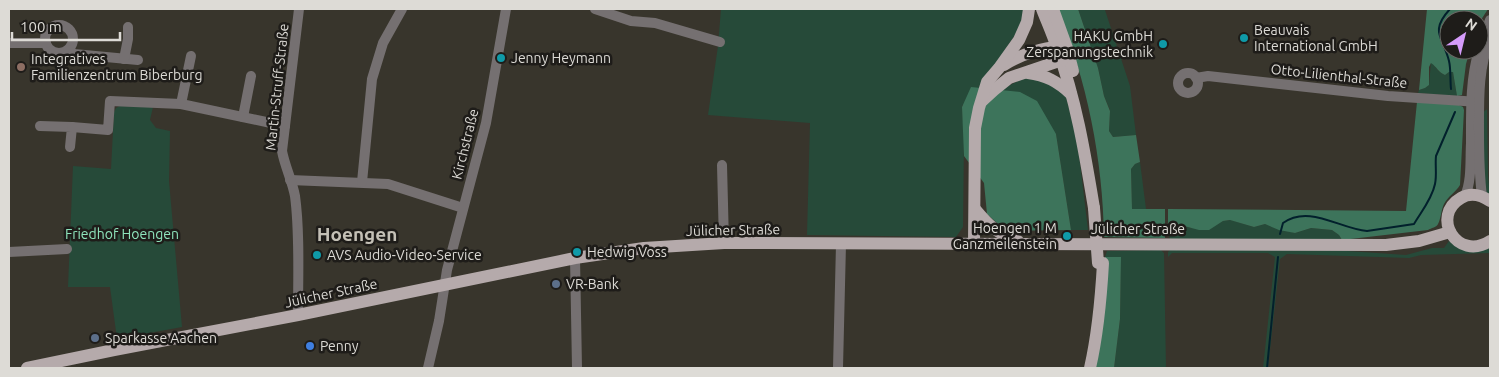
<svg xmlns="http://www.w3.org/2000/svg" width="1499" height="377" font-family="Ubuntu,sans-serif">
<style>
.green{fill:#264a39}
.forest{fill:#3d745b}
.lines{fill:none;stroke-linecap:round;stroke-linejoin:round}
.stream{stroke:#02202c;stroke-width:2}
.minor{stroke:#757071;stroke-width:10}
.major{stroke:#b5aaab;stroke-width:12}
.major-bridge{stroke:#b5aaab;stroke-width:12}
.culture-dot{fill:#0f9aa8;stroke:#1e1c19;stroke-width:2}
.education-dot{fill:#8d6e63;stroke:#1e1c19;stroke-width:2}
.service-dot{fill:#5c6f8a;stroke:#1e1c19;stroke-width:2}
.shop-dot{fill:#3f7fe0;stroke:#1e1c19;stroke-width:2}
.labels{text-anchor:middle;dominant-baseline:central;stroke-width:5;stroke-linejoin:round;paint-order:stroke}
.poi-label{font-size:14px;fill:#dddbd6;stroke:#1e1c19;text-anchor:start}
.street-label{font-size:14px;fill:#dddbd6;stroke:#1e1c19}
.park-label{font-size:14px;fill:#8ee3bb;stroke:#1e1c19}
.district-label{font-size:19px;font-weight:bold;fill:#c4c0b6;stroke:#1e1c19}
</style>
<rect width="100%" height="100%" fill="#38352c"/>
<g class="green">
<path d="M721,9H1024V22L979,88L962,106L964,138L963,227L956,237L807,235L810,123L708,115L718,46Z"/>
<path d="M1078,9L1105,10L1130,86L1136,135L1113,137L1109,131L1110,110L1104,96L1098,68Z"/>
<path d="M1431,62C1436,67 1438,72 1445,75L1449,72H1453L1457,96L1418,93L1419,90L1425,88L1429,85Z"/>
<path d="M1026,77L1049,82L1066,96L1077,138L1088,230H1071L1056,134L1000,90Z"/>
<path d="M120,106L153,107L150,120L156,128L170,131L169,181L182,327L117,339L110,287H68L73,166L111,169L114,112L116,108Z"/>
<path d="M1487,109L1488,175L1490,197L1486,192L1483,184L1482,113Z"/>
<path d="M1140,162L1146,209H1132L1131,169L1135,164Z"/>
<path d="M1231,220L1254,227L1265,224L1295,233L1311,228L1332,230L1339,235L1342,240L1170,239L1169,236L1168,226L1178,228L1184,226L1191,228L1216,225L1223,221Z"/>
<path d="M1449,241L1465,249L1490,246V253L1421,255L1409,258L1287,254L1280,259L1268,368H1263L1275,257L1268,253H1172L1168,257V252L1170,250H1333L1406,255L1432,248H1444Z"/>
<path d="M1161,250L1164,253L1166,368H1114L1120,319L1121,257H1105L1107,251Z"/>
</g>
<g class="forest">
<path d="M1057,9H1078L1098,68L1104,96L1110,111L1109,131L1113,137L1136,135L1140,162L1135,164L1131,169L1132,209H1165V238L1104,237C1103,161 1087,79 1057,9Z"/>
<path d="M1427,9H1488L1479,23V20H1449V50H1470L1466,64L1462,95L1457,96L1453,72H1449L1445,75C1438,72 1437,67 1431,63L1429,67V85L1425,88L1419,90Z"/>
<path d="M971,87L1020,92L1037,101L1056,134L1071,230L1006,231L987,214L984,183L964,156L962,107Z"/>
<path d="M1417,102L1459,105L1463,107L1464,110L1460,185C1456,192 1448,196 1444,204C1441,210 1441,219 1438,224C1437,227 1431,228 1428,230L1342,240L1339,235L1332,230L1311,228L1295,233L1279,230L1265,224L1254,227L1230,220L1223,221L1209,230H1199L1184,226L1178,228L1168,226V209L1406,211Z"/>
<path d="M1105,257H1121L1120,319L1114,368H1094L1104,281Z"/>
</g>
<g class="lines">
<g class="stream">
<path d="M1450,9C1429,32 1443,37 1449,61C1451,69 1450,80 1451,89"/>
<path d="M1280,234L1283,223C1309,204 1340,229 1367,231L1414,224C1421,212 1432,199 1435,184C1437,175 1435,165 1436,156L1455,112"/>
<path d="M1267,368L1278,257"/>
</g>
<g class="minor">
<path d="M595,9L631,21L655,23L720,42"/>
<circle cx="59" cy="39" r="14"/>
<path d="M9,43H46"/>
<path d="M1479,49L1490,20"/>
<path d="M68,50L74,54L138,60"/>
<path d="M124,59L128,39V27"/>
<circle cx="1188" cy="83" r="10"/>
<path d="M1196,78L1208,76L1388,96L1479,102"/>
<path d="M181,104L191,56"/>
<path d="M243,117L251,76"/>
<path d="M40,126L72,127L70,147"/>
<path d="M72,127L108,130L110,101L181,104L285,126"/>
<path d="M722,165L724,243"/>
<path d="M290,180L388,184L463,208"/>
<path d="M362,182L372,79L383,43L402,9"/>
<path d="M1465,196C1472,180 1470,160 1471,143C1471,112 1470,80 1479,50"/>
<path d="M1482,196C1479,174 1479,153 1479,130C1479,100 1478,67 1490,39"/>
<path d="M9,252L67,249"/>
<path d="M575,258L577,368"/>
<path d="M298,315C298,277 300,233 295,196C292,180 285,167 282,151L299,9"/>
<path d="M428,368L439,321L447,270L486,123L506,9"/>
<path d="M838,368L841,244"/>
</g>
<g class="major">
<path d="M1042,9C1047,22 1053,35 1057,48C1076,99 1085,154 1094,208"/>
<path d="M1053,9L1067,48L1073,71"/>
<path d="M1004,65C1018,56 1048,44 1065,48"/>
<path d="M1028,73C1046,75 1058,82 1071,94"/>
<path d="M982,101L994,90L1009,78L1062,60L1066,55"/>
<path d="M1490,201C1481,195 1471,192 1461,198C1430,216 1457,262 1490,241"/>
<path d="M975,209C990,227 996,232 1018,241"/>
<path d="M974,243L975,128L979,108L987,82L999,68L1019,40L1027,22L1029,9"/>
<path d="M27,368L114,350L298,315L575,258L644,248L724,243L1386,245L1419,241L1450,232"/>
<path d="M1090,368C1098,333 1101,299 1103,263"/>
</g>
<path class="major-bridge" d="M1094,208L1098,263"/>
</g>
<g class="culture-dot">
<circle cx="1244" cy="38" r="5"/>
<circle cx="1163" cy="44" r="5"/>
<circle cx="501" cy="58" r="5"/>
<circle cx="1067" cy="236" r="5"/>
<circle cx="577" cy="252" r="5"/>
<circle cx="317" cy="255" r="5"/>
</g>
<circle class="education-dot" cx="21" cy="67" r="5"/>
<g class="service-dot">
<circle cx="556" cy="284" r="5"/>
<circle cx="95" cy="338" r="5"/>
</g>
<circle class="shop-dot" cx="310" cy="346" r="5"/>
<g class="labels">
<g class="poi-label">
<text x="1254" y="30">Beauvais<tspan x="1254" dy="16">International GmbH</tspan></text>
<text x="1153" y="36" text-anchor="end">HAKU GmbH<tspan x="1153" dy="16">Zerspanungstechnik</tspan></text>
<text x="511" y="58">Jenny Heymann</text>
<text x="31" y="59">Integratives<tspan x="31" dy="16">Familienzentrum Biberburg</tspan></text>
<text x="1057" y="228" text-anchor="end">Hoengen 1 M<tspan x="1057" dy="16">Ganzmeilenstein</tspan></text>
<text x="587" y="252">Hedwig Voss</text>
<text x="327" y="255">AVS Audio-Video-Service</text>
<text x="566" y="284">VR-Bank</text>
<text x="105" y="338">Sparkasse Aachen</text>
<text x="320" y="346">Penny</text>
</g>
<g class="street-label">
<text transform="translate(1339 76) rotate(6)">Otto-Lilienthal-Straße</text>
<text transform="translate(277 87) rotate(-84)">Martin-Struff-Straße</text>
<text transform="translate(465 144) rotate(-76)">Kirchstraße</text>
<text x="1138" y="229">Jülicher Straße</text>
<text transform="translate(733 230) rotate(-1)">Jülicher Straße</text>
<text transform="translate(331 293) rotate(-12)">Jülicher Straße</text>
</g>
<g class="park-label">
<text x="122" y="234">Friedhof Hoengen</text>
</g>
<g class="district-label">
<text x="357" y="234">Hoengen</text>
</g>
</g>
<rect width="1499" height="377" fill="none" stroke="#dddbd6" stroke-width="20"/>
<g transform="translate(1464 35) rotate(35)"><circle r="24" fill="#1e1c19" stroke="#6a6865"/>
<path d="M0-4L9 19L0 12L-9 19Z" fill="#d59bfa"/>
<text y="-8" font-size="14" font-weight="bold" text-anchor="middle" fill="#dddbd6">N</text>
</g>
<path d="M12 32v8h108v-8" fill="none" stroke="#dddbd6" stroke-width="2.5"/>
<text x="20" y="32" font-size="15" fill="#dddbd6" stroke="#1e1c19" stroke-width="4" paint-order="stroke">100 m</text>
</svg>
